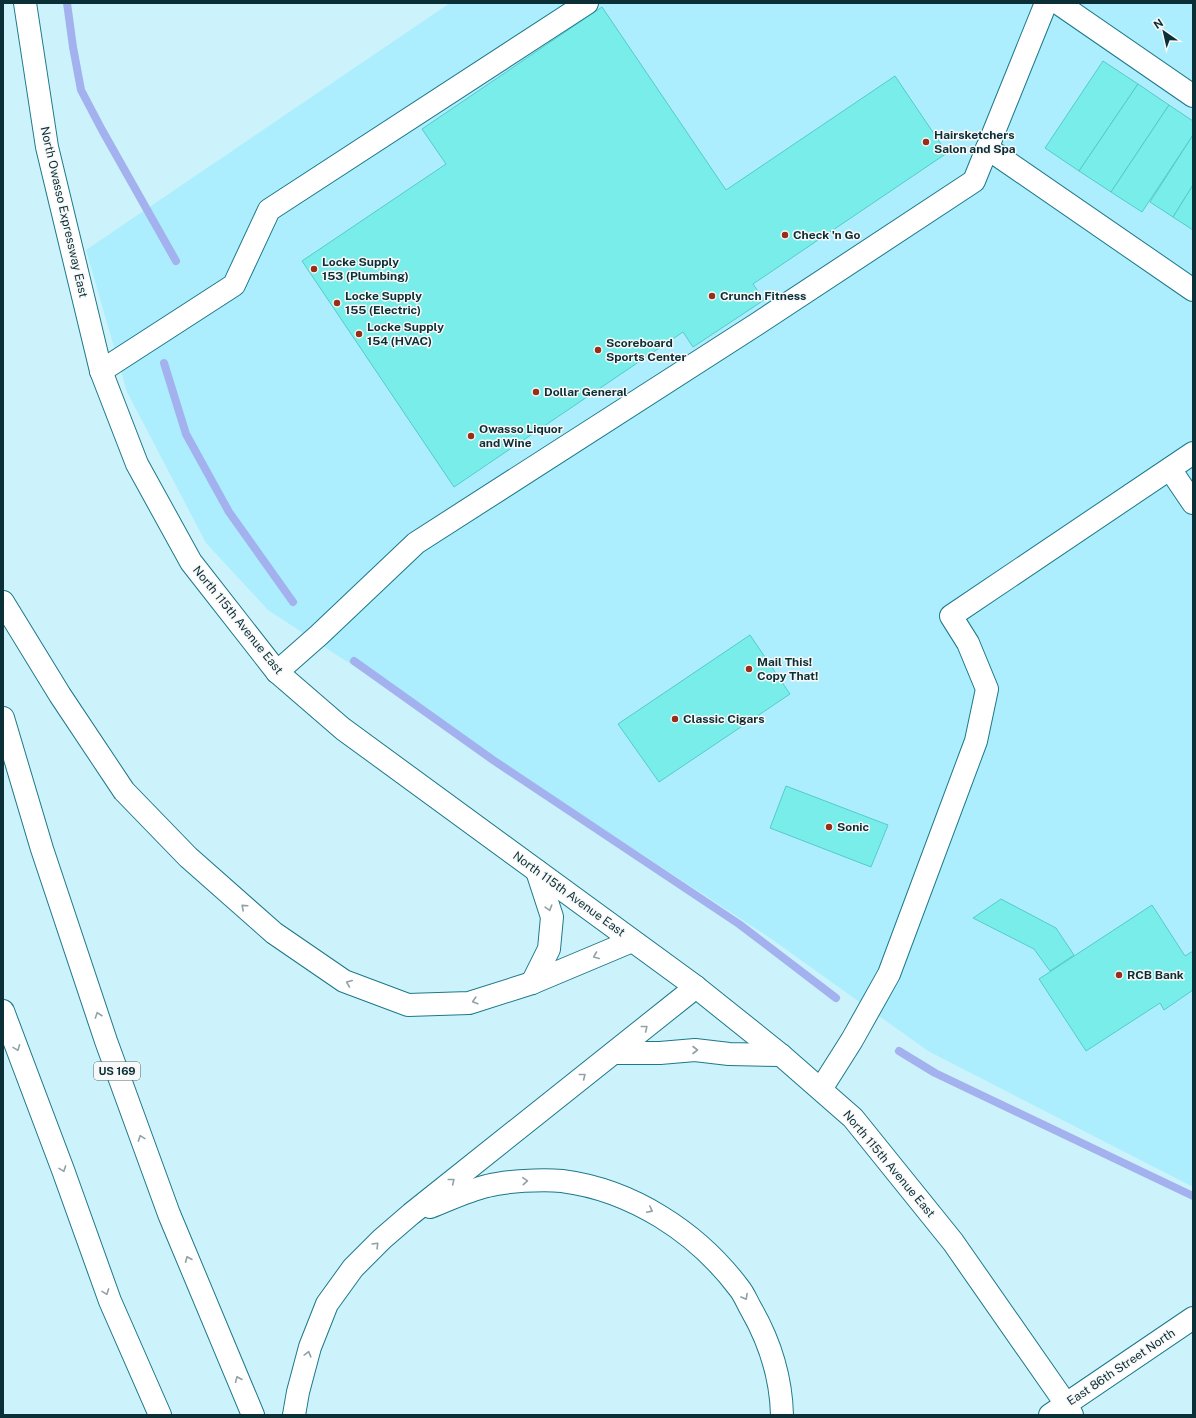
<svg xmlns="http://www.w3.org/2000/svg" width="1196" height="1418" font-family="'Public Sans',sans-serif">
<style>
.built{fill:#aceefd}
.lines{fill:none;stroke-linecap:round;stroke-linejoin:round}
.stream{stroke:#a3b2ee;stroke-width:8}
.building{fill:#79edea;stroke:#55cbc9}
.minor-casing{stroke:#1d7889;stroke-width:24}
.major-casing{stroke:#1d7889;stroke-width:24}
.highway-casing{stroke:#1d7889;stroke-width:24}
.minor{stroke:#fff;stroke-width:22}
.major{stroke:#fff;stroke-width:22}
.highway{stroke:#fff;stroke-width:22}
.oneway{stroke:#91a1a5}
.poi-dot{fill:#972e18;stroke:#f8f8f8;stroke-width:1.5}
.labels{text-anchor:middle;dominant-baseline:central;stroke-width:3;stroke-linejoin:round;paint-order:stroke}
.shield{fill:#f8f8f8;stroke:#516b70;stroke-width:1}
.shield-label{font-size:11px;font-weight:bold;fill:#0a2f36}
.poi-label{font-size:12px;font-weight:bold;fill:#0a2f36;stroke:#f8f8f8;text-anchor:start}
.street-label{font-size:12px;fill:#0a2f36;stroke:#f8f8f8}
</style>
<rect width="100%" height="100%" fill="#ccf3fc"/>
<path class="built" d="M450,3H1193V1187L928,1051L770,938L268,610L206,543L127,392L86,250Z"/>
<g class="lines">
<g class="stream">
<path d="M67,3L73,47L81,90L102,130L176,261"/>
<path d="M164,363L186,434L229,512L293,602"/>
<path d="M354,661L493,760L739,924L836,998"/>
<path d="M899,1051L935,1073L1193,1196"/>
</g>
</g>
<g class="building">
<path d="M602,7L726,190L895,76L947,153L753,284L764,300L693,347L683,332L454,487L302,261L446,164L422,129Z"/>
<path d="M1103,61L1138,84L1079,171L1045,148Z"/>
<path d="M1138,84L1169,105L1111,192L1079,171Z"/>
<path d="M1169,105L1193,121V135L1142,212L1111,192Z"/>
<path d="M1193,135V185L1173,217L1150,202Z"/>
<path d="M1193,185V230L1173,217Z"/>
<path d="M750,635L790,694L659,782L618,724Z"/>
<path d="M786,786L888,825L871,867L770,828Z"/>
<path d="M1001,899L1056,928L1074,955L1050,971L1034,949L973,918Z"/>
<path d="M1152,905L1185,956L1193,951V990L1164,1010L1160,1003L1086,1051L1039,979Z"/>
</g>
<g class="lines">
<defs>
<g id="minor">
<path d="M25,3L47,147L101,371L137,464L191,562L277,672L343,729L696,987L781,1055L853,1118L953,1242L1066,1404L1072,1415"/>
<path d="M1058,3L1193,96"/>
<path d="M987,148L1193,290"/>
<path d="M101,371L234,285L269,210L587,3"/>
<path d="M1170,469L1193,503"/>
<path d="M277,672L319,635L416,543L757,324L974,181L1046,3"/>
<path d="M821,1089L852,1040L889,974L976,741L987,689L968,643L951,616L1193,453"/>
</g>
<path id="major" d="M1050,1415L1193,1318"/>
<g id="highway">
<path d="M3,602L60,695L124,791L188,857L274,933L344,981L408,1005L469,1003L532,983L632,941"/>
<path d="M3,718L42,849L106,1041L169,1214L253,1415"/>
<path d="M532,983L549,949L552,917L537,871"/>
<path d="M3,1011L63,1170L110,1301L160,1415"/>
<path d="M614,1053H660L695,1050L729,1054L781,1055"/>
<path d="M430,1207C448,1200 469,1190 487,1186C506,1181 542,1179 562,1181C632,1190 697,1232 739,1288C744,1294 747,1302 751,1309C770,1342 781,1377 782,1415"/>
<path d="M294,1415L298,1392L310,1347L327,1304L353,1268L382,1239L411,1214L696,987"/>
</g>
</defs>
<use href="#minor" class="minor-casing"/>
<use href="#major" class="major-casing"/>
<use href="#highway" class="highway-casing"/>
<use href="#minor" class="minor"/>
<use href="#major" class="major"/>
<use href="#highway" class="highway"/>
</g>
<defs><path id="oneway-chevron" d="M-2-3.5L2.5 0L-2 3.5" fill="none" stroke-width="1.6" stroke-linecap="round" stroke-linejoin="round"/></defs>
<g class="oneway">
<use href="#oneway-chevron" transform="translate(244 907) rotate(-138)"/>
<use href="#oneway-chevron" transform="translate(549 908) rotate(73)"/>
<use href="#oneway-chevron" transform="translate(596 956) rotate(157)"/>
<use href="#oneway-chevron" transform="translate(349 983) rotate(-157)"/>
<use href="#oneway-chevron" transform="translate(475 1001) rotate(163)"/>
<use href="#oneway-chevron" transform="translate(98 1015) rotate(-109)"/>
<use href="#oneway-chevron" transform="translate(645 1028) rotate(-39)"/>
<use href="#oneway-chevron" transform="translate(17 1048) rotate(69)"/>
<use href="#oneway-chevron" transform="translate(695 1050)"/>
<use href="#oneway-chevron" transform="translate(583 1076) rotate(-38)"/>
<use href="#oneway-chevron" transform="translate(141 1138) rotate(-110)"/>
<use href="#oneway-chevron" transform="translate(63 1169) rotate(70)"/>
<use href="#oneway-chevron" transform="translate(452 1181) rotate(-39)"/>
<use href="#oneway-chevron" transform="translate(525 1181) rotate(-4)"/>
<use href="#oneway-chevron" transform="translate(650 1210) rotate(27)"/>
<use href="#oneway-chevron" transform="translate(376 1245) rotate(-45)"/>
<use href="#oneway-chevron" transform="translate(188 1259) rotate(-113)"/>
<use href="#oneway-chevron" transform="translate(106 1292) rotate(70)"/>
<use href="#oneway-chevron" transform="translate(745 1297) rotate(61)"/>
<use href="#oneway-chevron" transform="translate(308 1354) rotate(-75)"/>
<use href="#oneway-chevron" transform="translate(238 1379) rotate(-113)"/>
</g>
<g class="poi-dot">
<circle cx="926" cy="142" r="4"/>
<circle cx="785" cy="235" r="4"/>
<circle cx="314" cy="269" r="4"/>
<circle cx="712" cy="296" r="4"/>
<circle cx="337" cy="303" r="4"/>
<circle cx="359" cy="334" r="4"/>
<circle cx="598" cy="350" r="4"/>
<circle cx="536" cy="392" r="4"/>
<circle cx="471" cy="436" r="4"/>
<circle cx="749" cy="669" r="4"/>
<circle cx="675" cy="719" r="4"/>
<circle cx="829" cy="827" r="4"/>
<circle cx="1119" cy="975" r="4"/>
</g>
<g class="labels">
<rect class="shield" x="94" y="1062" width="46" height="18" rx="3"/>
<g class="shield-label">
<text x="117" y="1071">US 169</text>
</g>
<g class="poi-label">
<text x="934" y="135">Hairsketchers<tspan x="934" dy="14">Salon and Spa</tspan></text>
<text x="793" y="235">Check 'n Go</text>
<text x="322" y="262">Locke Supply<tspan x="322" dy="14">153 (Plumbing)</tspan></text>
<text x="345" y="296">Locke Supply<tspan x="345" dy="14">155 (Electric)</tspan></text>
<text x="720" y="296">Crunch Fitness</text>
<text x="367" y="327">Locke Supply<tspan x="367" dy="14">154 (HVAC)</tspan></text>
<text x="606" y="343">Scoreboard<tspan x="606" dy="14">Sports Center</tspan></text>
<text x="544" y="392">Dollar General</text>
<text x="479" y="429">Owasso Liquor<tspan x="479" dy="14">and Wine</tspan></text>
<text x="757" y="662">Mail This!<tspan x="757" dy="14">Copy That!</tspan></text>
<text x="683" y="719">Classic Cigars</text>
<text x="837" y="827">Sonic</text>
<text x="1127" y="975">RCB Bank</text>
</g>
<g class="street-label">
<text transform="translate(64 212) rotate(77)">North Owasso Expressway East</text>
<text transform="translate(238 620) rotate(51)">North 115th Avenue East</text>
<text transform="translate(569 894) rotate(36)">North 115th Avenue East</text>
<text transform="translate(889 1164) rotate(50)">North 115th Avenue East</text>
<text transform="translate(1121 1367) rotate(-34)">East 86th Street North</text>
</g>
</g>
<rect width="1196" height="1418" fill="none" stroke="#0a2f36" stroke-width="8"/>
<g transform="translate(1164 32) rotate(326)" stroke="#f8f8f8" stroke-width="3" paint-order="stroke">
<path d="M0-3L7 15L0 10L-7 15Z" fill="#0a2f36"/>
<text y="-6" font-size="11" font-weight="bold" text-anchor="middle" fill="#0a2f36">N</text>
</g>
</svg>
